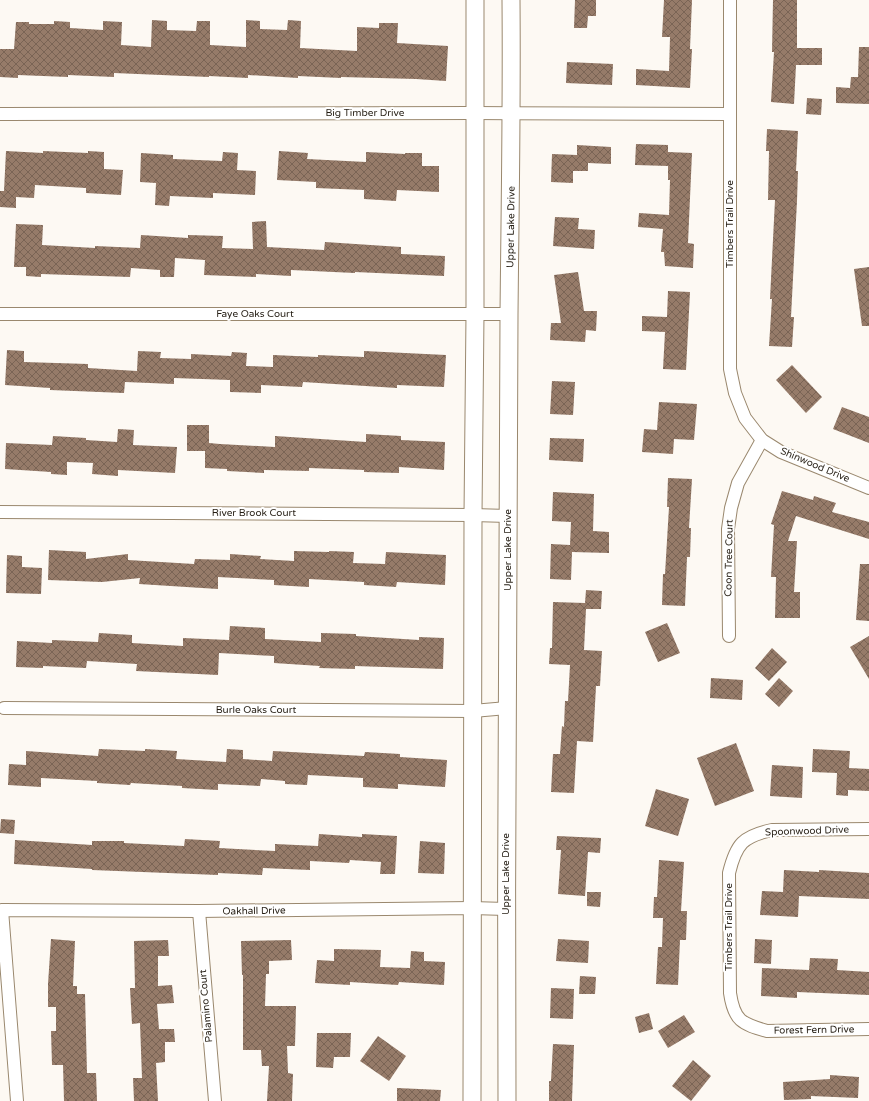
<svg xmlns="http://www.w3.org/2000/svg" width="869" height="1101" font-family="'Varela Round',sans-serif">
<style>
.building{fill:url(#building-cross-hatch)}
.lines{fill:none;stroke-linecap:round;stroke-linejoin:round}
.street-casing{stroke:#9a886e;stroke-width:14}
.secondary-casing{stroke:#9a886e;stroke-width:19}
.street{stroke:#fff;stroke-width:12}
.secondary{stroke:#fff;stroke-width:17}
.labels{text-anchor:middle;dominant-baseline:central;stroke-width:4;stroke-linejoin:round;paint-order:stroke}
.street-label{font-size:10px;fill:#241d13;stroke:#fff}
</style>
<defs>
<pattern id="building-cross-hatch" width="8" height="8" patternUnits="userSpaceOnUse"><rect width="8" height="8" fill="#967b69"/><path d="M0 0l8 8M0 8l8-8" fill="none" stroke="#7a6455"/></pattern>
</defs>
<rect width="100%" height="100%" fill="#fdf9f3"/>
<g class="building">
<path d="M575,0H596V16H588L587,28H574Z"/>
<path d="M664,0H692L690,49H692L690,88L636,85V69L669,71L670,37H662Z"/>
<path d="M773,0H797V48H822V65H796L794,104L771,102L774,52H772Z"/>
<path d="M152,20L167,21V30L196,31L197,21H210V45L246,47V20L260,21V29L287,30L288,20L301,21L300,48L357,51V27L379,28V23H398L397,43L448,46L446,81L416,79L341,77V78L298,76V78L248,75V78L209,76V77L114,73V77L68,75V77L18,75V78L0,77V49H14L16,22H29V24H54V21L70,22V28L103,30V21L122,22L121,45L151,47Z"/>
<path d="M859,47H869V104L836,103V87L850,88L851,77H858Z"/>
<path d="M567,62L613,64L612,85L566,83Z"/>
<path d="M807,98L822,99L821,115L806,114Z"/>
<path d="M767,129L798,131L796,171H798L797,201L791,317H794L792,347L769,346L772,299H770L775,200H768L769,151H766Z"/>
<path d="M636,144L668,145V152L692,153L688,243L694,244L693,268L665,266L664,252H661L663,229L638,227L639,213L669,215L670,180H668V166L635,165Z"/>
<path d="M577,145L611,147V164L588,163V171H573V183L551,182L552,154L577,155Z"/>
<path d="M6,151L43,153V151L88,153V151L104,152V169L123,170L121,195L86,193V188L35,185L34,198L16,197V208L0,207V191H4Z"/>
<path d="M279,151L308,153L307,159L366,162V152L405,154V153H422V166H439V192L397,190L396,201L364,199V190L316,188V182L277,180Z"/>
<path d="M223,152L238,153L237,170L256,171L255,195L213,193V198L170,196L169,206L155,205L156,183L140,182L141,153L173,155V159L222,161Z"/>
<path d="M555,217L579,218L578,229L595,230L594,249L553,246Z"/>
<path d="M266,221L267,247L324,250L325,242L401,247V254L445,256L444,276L355,272V273L291,270V276L256,274V277L204,275L205,260L175,258L174,277H160V270L131,268L130,277L41,274V277L26,276V267H14L16,224L43,225L42,245L95,248V246L140,248L141,235L188,238V235L223,236L222,248L253,249L252,222Z"/>
<path d="M869,267V326H862L854,269Z"/>
<path d="M578,272L584,311H597L596,331L586,330L585,342L550,340L551,323H561L554,275Z"/>
<path d="M668,291L690,292L686,370L663,369L665,332L642,331V316L667,317Z"/>
<path d="M7,350L24,351V362L88,364V368L137,371L138,351L161,352L160,358L191,359V354L231,356L232,352L247,353L246,366L273,367V355L318,357V355L364,357V351L446,355L444,387L397,385V388L303,382L302,387L261,385V393L230,392V380L174,378V384L125,382L124,393L50,390V388L5,385Z"/>
<path d="M792,365L822,397L806,413L776,380Z"/>
<path d="M552,381L575,382L573,415L550,414Z"/>
<path d="M659,402L697,404L694,440L674,439L673,454L642,452L644,429L657,430Z"/>
<path d="M842,407L869,417V443L833,429Z"/>
<path d="M187,425H209V443L220,444L275,447V436L366,442V434L401,436V440L445,442L444,470L399,467V473L364,472V470L309,468V471L264,470V473L227,471V469L205,468V451H187Z"/>
<path d="M118,429L134,430L133,445L177,447L175,473L118,470V476L92,474L93,463L67,462V475L51,474V472L5,469L6,443L52,445L53,436L86,438V440L117,442Z"/>
<path d="M550,438L584,439L583,462L549,460Z"/>
<path d="M668,478L692,479L689,528H691L690,557H687L685,606L662,605L663,574H665L669,507H667Z"/>
<path d="M782,491L813,500L814,496L836,503L832,512L869,522V539L796,516L788,541H797L794,592H800V618H775L776,577H771L774,525L771,524Z"/>
<path d="M553,492L594,494L593,531L609,532V553L572,552L571,580L550,579L551,544L570,545L571,522L552,521Z"/>
<path d="M49,550L86,552V559L128,554V560L194,564L195,559L230,560V554L261,556L260,559L294,561V551L329,552V551L354,552L353,563L385,564L386,552L446,555L445,585L397,582L396,587L364,585V582L309,579V587L274,585V580L218,577V589L139,584L140,578L102,582L48,580Z"/>
<path d="M7,555L22,556V567L42,568L41,594L6,593Z"/>
<path d="M860,564H869V621L856,620Z"/>
<path d="M586,590L602,591L601,609H586L584,650L602,651L600,686H596L593,742L577,741L574,793L551,792L553,754H560L562,726L564,727L565,701H568L570,665L549,664L550,648H552L553,602L585,603Z"/>
<path d="M667,623L680,653L658,662L645,632Z"/>
<path d="M230,626L265,628V639L321,642V633L356,634V636L419,640V637L444,638L443,669L355,666V669L319,668L320,666L274,663V656L219,653L218,675L136,671L137,664L87,661L86,668L43,666V668L16,667L17,641L52,643V640L98,642L99,633L132,635V643L183,646V638L229,640Z"/>
<path d="M869,636V679L850,647Z"/>
<path d="M772,648L787,662L769,681L755,668Z"/>
<path d="M711,678L743,680L742,700L710,698Z"/>
<path d="M779,678L793,691L779,707L765,694Z"/>
<path d="M736,743L754,791L715,806L697,758Z"/>
<path d="M99,749L145,751V749L177,751L176,759L226,762L227,749L243,750V759L272,761L273,751L364,756L365,752L400,754V757L447,760L445,787L398,784V789L363,787V778L308,775L307,785L285,784V781L261,779L260,786L218,784V790L182,788V786L131,783L130,785L97,783V781L41,778V787L8,785L9,764L26,765V751L98,756Z"/>
<path d="M813,749L850,751L849,768L869,769V791L848,790V796L836,795L837,773L812,772Z"/>
<path d="M772,765L803,767L802,798L770,796Z"/>
<path d="M656,789L689,799L678,836L645,826Z"/>
<path d="M1,819L15,820L14,834L0,833Z"/>
<path d="M319,834L362,837V834L397,836L395,874H380L381,862L350,860L349,863L310,861V870L263,868L262,875L218,873V875L92,870V869L14,864L15,840L92,845V841H124V843L184,846L185,839L220,841L219,848L275,851V844L318,846Z"/>
<path d="M557,836L601,838L600,853L588,852L585,896L558,894L561,850H556Z"/>
<path d="M420,841L445,843L444,874L418,873Z"/>
<path d="M659,860L684,862L681,911H687L686,940H680L678,985L656,984L658,947H662L663,918H653L654,897H657Z"/>
<path d="M784,870L819,872V870L869,873V899L799,896L798,917L760,915L762,891L783,892Z"/>
<path d="M587,892H601L600,907L587,906Z"/>
<path d="M51,939L75,941L73,986H77V994H85L87,1073H96L97,1101H64L63,1065H52L51,1031H56V1007H48V984Z"/>
<path d="M558,939L589,941L588,963L556,961Z"/>
<path d="M755,939L772,940L771,964L754,963Z"/>
<path d="M168,940L169,956H158V986L172,985L174,1003L157,1004L159,1029H174L175,1042H165V1062L156,1063L158,1101H134L133,1078H142L140,1023L132,1024L130,988H135L134,941Z"/>
<path d="M291,940L292,960L269,961V974H266L265,1006H296L295,1046H287L288,1073L293,1074L292,1101H267L269,1066H262L261,1050H243V975H242L241,941Z"/>
<path d="M334,949L381,950L380,967L410,968L411,951L424,952V961L445,962L444,985L399,982L398,985L350,982V985L315,983L317,960L334,961Z"/>
<path d="M810,958L838,959L837,970L869,972V995L797,992V998L761,996L762,968L809,970Z"/>
<path d="M580,976L596,977L595,994H579Z"/>
<path d="M551,988L574,989L573,1019L550,1018Z"/>
<path d="M649,1013L653,1029L639,1033L635,1017Z"/>
<path d="M684,1015L695,1032L668,1048L658,1031Z"/>
<path d="M317,1033H351L350,1057H334L333,1068L316,1067Z"/>
<path d="M378,1036L406,1056L389,1081L360,1061Z"/>
<path d="M553,1044L574,1045L572,1101H549V1081H551Z"/>
<path d="M693,1060L711,1076L691,1101L672,1086Z"/>
<path d="M830,1075L859,1077L858,1098L811,1096V1099L784,1100L783,1082L830,1079Z"/>
<path d="M397,1088L441,1090L440,1101H397Z"/>
</g>
<g class="lines">
<defs>
<g id="street">
<path d="M730,0V369L735,393L745,418L762,440L781,452L869,488"/>
<path d="M0,114L475,113L730,114"/>
<path d="M0,314H509"/>
<path d="M0,512L473,515L508,516"/>
<path d="M729,636L728,529L731,508L738,483L762,440"/>
<path d="M4,708L473,711L507,708"/>
<path d="M869,829L772,830C743,836 736,844 729,873L730,993C734,1021 742,1024 767,1031L869,1029"/>
<path d="M199,911L215,1101"/>
<path d="M17,1101L2,910L199,911L472,908L506,909"/>
</g>
<g id="secondary">
<path d="M472,1101L473,515L475,314V0"/>
<path d="M507,1101C506,839 507,577 509,315C510,210 512,105 511,0"/>
</g>
</defs>
<use href="#street" class="street-casing"/>
<use href="#secondary" class="secondary-casing"/>
<use href="#street" class="street"/>
<use href="#secondary" class="secondary"/>
</g>
<g class="labels">
<g class="street-label">
<text x="365" y="113">Big Timber Drive</text>
<text transform="translate(730 224) rotate(-90)">Timbers Trail Drive</text>
<text transform="translate(511 227) rotate(-89)">Upper Lake Drive</text>
<text x="255" y="314">Faye Oaks Court</text>
<text transform="translate(815 465) rotate(23)">Shinwood Drive</text>
<text x="254" y="513">River Brook Court</text>
<text transform="translate(508 550) rotate(-90)">Upper Lake Drive</text>
<text transform="translate(729 558) rotate(-89)">Coon Tree Court</text>
<text x="256" y="710">Burle Oaks Court</text>
<text transform="translate(807 831) rotate(-2)">Spoonwood Drive</text>
<text transform="translate(506 874) rotate(-90)">Upper Lake Drive</text>
<text transform="translate(254 911) rotate(-1)">Oakhall Drive</text>
<text transform="translate(729 927) rotate(-90)">Timbers Trail Drive</text>
<text transform="translate(206 1006) rotate(-95)">Palamino Court</text>
<text transform="translate(814 1030) rotate(-1)">Forest Fern Drive</text>
</g>
</g>
</svg>
